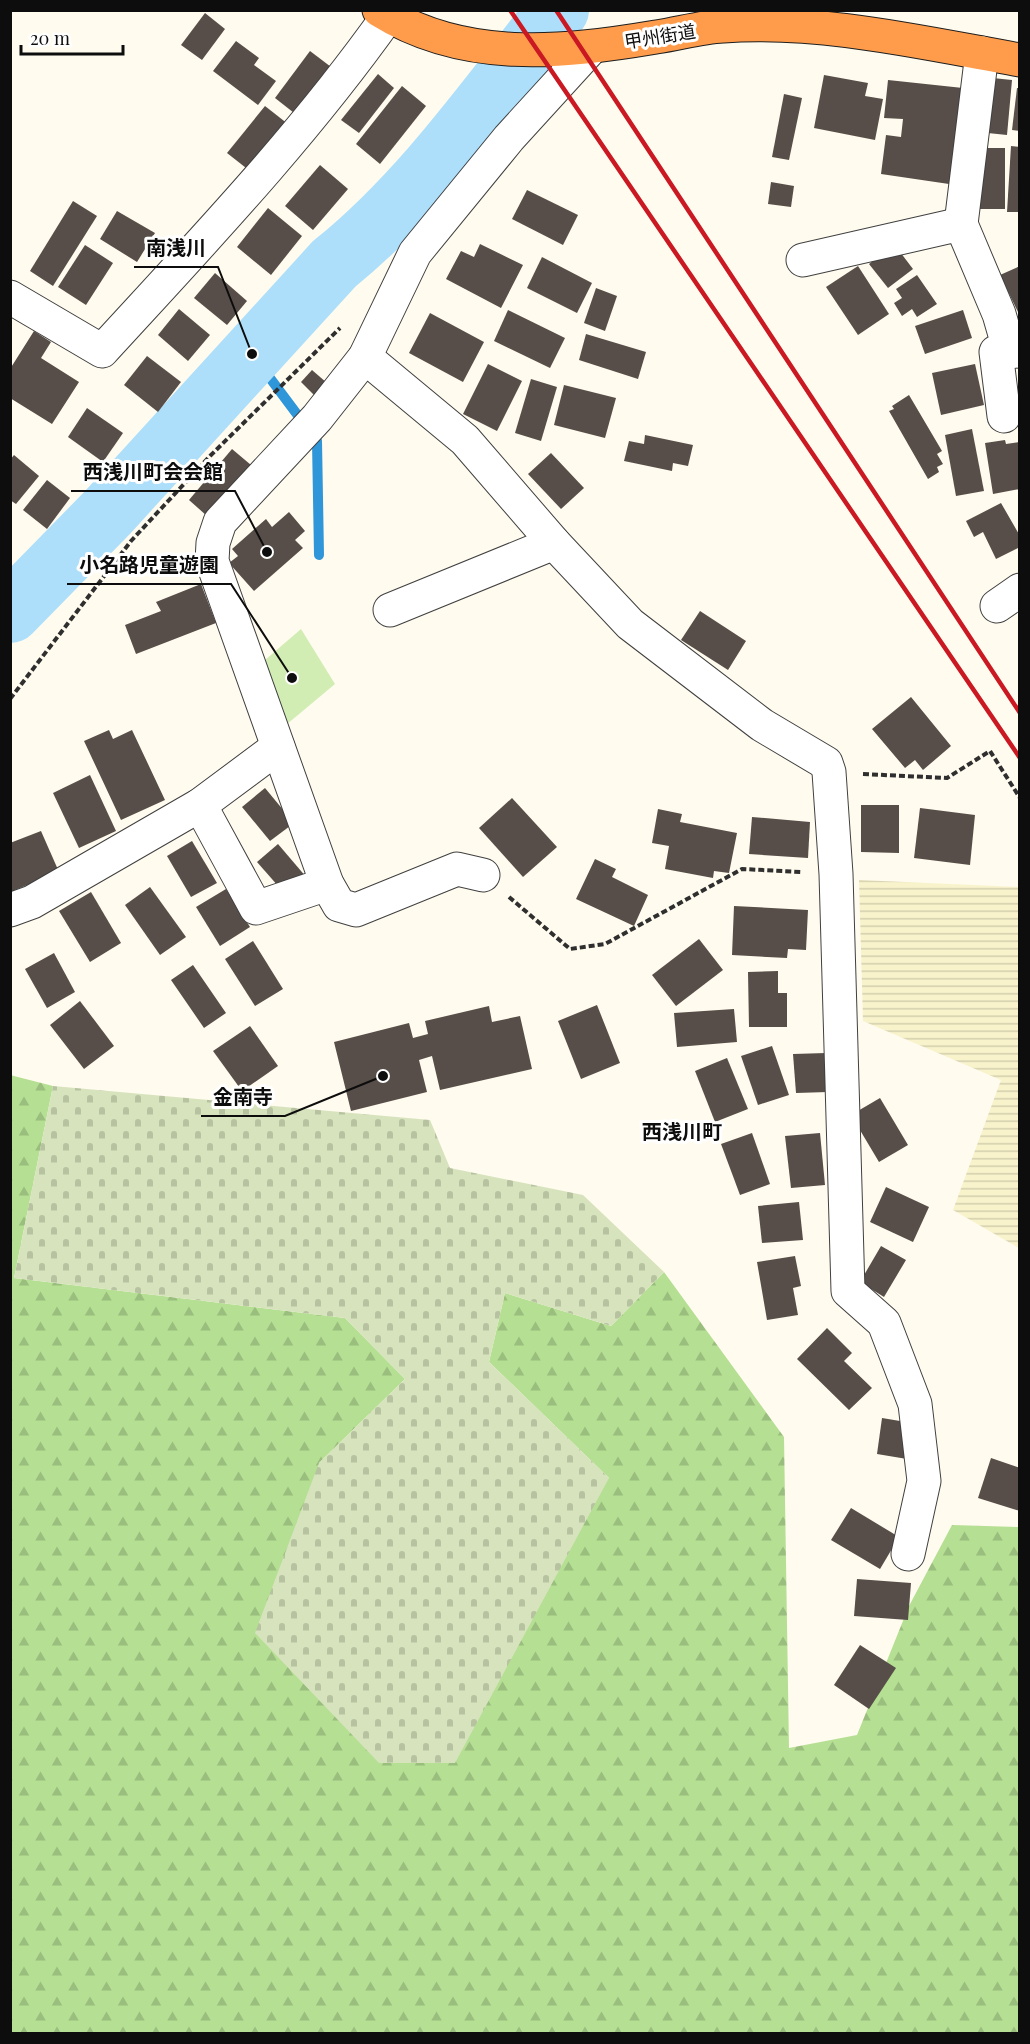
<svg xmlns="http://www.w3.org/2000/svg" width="1030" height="2044" font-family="'Playfair Display','Noto Sans JP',serif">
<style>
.farmland{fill:url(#farmland-rules)}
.green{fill:#d2edb4}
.forest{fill:url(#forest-firs)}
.cemetery{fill:url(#cemetery-stones)}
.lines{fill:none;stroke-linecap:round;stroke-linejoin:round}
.stream{stroke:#2e96d9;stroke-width:10}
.river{stroke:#addffb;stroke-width:62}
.building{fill:#574e49}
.minor-casing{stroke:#404040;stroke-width:35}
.highway-casing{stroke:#1e1e1e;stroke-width:35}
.path{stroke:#2f2f2f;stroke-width:4;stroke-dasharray:6 3;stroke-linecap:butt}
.minor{stroke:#fff;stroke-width:33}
.highway{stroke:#ff9c4c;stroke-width:33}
.rail{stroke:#ca1923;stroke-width:4.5}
.labels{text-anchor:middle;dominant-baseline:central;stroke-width:6;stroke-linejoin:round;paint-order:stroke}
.street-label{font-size:18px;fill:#0d0d0d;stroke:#fff}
.neighbourhood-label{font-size:20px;font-weight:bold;fill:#0d0d0d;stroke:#fff}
.leader{fill:none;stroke:#0d0d0d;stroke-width:2}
.callout-dot{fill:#0d0d0d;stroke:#fff;stroke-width:2}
.callout-label{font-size:20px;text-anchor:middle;font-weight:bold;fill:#0d0d0d;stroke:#fff;stroke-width:6;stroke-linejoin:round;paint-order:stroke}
</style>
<defs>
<pattern id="farmland-rules" width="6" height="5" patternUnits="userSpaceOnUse" patternTransform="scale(1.5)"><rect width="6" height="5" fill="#f8f3cb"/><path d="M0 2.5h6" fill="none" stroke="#d3cfad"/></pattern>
<pattern id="forest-firs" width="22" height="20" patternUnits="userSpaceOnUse" patternTransform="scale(1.5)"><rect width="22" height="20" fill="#b5df92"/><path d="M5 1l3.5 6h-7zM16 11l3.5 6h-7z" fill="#9abe7d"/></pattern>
<pattern id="cemetery-stones" width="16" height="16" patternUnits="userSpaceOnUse" patternTransform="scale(1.5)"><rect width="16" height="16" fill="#d7e3bd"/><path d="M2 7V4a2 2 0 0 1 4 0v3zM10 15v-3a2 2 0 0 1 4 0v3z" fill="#b7c2a1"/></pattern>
</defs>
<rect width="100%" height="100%" fill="#fffbee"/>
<path class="farmland" d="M859,880L1019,887V1248L953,1210L1001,1080L863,1021Z"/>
<path class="green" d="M301,629L335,684L274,735L251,672Z"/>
<path class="forest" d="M10,1075L53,1086L14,1278L345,1318L405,1379L319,1463L609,1478L489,1362L505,1293L611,1326L664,1272L784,1437L789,1748L857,1735L909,1606L952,1525L1019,1527V2033H11Z"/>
<path class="cemetery" d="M53,1086L430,1120L450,1168L583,1195L664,1272L611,1326L505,1293L489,1362L609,1478L455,1763H379L255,1633L319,1463L405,1379L345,1318L14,1278Z"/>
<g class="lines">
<path class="stream" d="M252,354L317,441L319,555"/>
<path class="river" d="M10,612L108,512L334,264C422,193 488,98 558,10"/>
</g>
<g class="building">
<path d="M205,13L225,29L202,60L181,45Z"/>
<path d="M236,41L259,58L254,65L276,81L258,105L213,71Z"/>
<path d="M310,51L339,73L303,120L275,98Z"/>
<path d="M378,74L394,88L359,133L341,120Z"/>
<path d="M824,75L868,83L865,96L883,99L875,140L814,128Z"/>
<path d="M983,77L1012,80L1007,135L978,132Z"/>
<path d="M888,80L963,88L949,184L881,174L886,135L901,137L903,119L884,118Z"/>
<path d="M402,86L426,106L380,164L356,144Z"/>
<path d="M1017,88H1020V131L1012,130Z"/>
<path d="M784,94L802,98L789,160L772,157Z"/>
<path d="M265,106L293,128L255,175L227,153Z"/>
<path d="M1011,146L1020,147V212H1007Z"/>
<path d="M973,148H1005V209H972Z"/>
<path d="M320,165L348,189L313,230L285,206Z"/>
<path d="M771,182L794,186L791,207L768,204Z"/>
<path d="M527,190L578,215L563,245L512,219Z"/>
<path d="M73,201L97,216L53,286L30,271Z"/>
<path d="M268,208L302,236L271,275L237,247Z"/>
<path d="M117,211L155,233L137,262L100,239Z"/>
<path d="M480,244L523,265L501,308L446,279L461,251L474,257Z"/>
<path d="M894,244L913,269L888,288L869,264Z"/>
<path d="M85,245L113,263L86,305L58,287Z"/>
<path d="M542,257L592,283L577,313L527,288Z"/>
<path d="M858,266L889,314L858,335L826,287Z"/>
<path d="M1020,266V316L1000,275Z"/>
<path d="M215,273L247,301L227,325L194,298Z"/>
<path d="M917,275L937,304L917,317L912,309L902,316L894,303L902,298L896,289Z"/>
<path d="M596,288L617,296L605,331L584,323Z"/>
<path d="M179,309L210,335L188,361L158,335Z"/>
<path d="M508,310L565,338L550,368L494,341Z"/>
<path d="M963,310L972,338L925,354L915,326Z"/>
<path d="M430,313L484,342L463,382L409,353Z"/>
<path d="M34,331L51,342L41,358L79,382L52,424L10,398V369Z"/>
<path d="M586,334L646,352L638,379L579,360Z"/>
<path d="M147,356L181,382L158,412L124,385Z"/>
<path d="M488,364L522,381L497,431L463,414Z"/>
<path d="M975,364L984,405L941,415L932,373Z"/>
<path d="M312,370L327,383L315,396L301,382Z"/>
<path d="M531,379L557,387L541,441L515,433Z"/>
<path d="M564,385L616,398L605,438L554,425Z"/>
<path d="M909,395L942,451L937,454L943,464L937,467L939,472L928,479L889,411L894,409L892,406Z"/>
<path d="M87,408L123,433L103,462L68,437Z"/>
<path d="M972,429L984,491L956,496L945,435Z"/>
<path d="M645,435L693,445L688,466L673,463L672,471L624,461L629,441L644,444Z"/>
<path d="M1005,440L1006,444L1020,442V489L993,494L985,443Z"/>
<path d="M232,449L251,465L207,516L189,500Z"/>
<path d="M551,453L584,488L561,509L528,474Z"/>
<path d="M14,455L39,476L16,504L10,500V460Z"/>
<path d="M47,480L70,498L47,529L23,510Z"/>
<path d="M1001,503L1020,536V547L996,559L983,532L974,537L966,521Z"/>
<path d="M289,512L305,531L295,540L303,548L254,591L229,563L238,556L232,549L266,519L272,527Z"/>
<path d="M201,584L216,623L136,654L125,625L161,611L156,602Z"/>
<path d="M700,611L746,641L728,670L681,640Z"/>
<path d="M911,697L951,746L923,770L915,760L905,768L872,729Z"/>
<path d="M109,730L113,739L132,730L165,800L121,820L84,741Z"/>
<path d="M90,775L116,831L79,848L53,793Z"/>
<path d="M265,788L294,823L270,841L242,807Z"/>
<path d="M512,798L557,847L523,877L479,828Z"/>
<path d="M861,805H899V853L861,852Z"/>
<path d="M920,808L975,815L970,865L914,858Z"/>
<path d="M658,809L682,814L680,822L737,833L729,873L714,871L713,878L665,869L669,846L652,843Z"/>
<path d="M752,817L810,822L808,858L749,854Z"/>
<path d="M41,831L59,872L10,892V843Z"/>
<path d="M192,841L217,883L191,897L167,856Z"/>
<path d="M278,844L307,878L286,895L257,862Z"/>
<path d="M595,859L616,869L612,877L648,895L634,926L576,899Z"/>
<path d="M150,887L186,937L160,955L125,905Z"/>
<path d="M226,889L250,927L220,946L196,907Z"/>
<path d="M91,892L121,943L90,962L59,911Z"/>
<path d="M734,906L808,910L806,950L788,949L787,958L732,955Z"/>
<path d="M699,939L723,970L676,1006L652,975Z"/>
<path d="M253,941L283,989L255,1006L225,959Z"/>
<path d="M54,953L75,992L47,1008L25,969Z"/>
<path d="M193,965L226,1013L204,1028L171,980Z"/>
<path d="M778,971V993H787V1027H749L748,972Z"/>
<path d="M80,1001L114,1046L84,1069L50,1025Z"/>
<path d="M597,1005L620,1063L581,1079L558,1021Z"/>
<path d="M489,1006L492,1022L520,1016L532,1069L440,1090L432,1056L419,1060L427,1092L351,1111L334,1042L409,1023L413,1038L428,1034L425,1021Z"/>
<path d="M734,1009L737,1042L677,1047L674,1013Z"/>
<path d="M250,1026L278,1066L242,1091L213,1051Z"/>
<path d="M772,1046L789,1095L758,1105L741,1056Z"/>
<path d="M826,1053L828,1092L796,1093L793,1054Z"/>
<path d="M727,1058L748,1109L715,1122L695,1071Z"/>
<path d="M880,1098L908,1145L879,1162L851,1115Z"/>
<path d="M752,1133L770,1184L740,1195L721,1144Z"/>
<path d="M820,1133L825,1185L791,1188L785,1136Z"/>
<path d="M886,1187L929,1207L913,1242L870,1222Z"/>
<path d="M799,1202L803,1240L762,1243L758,1206Z"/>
<path d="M881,1246L906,1260L884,1297L860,1282Z"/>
<path d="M795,1256L801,1286L793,1288L798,1315L767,1320L757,1262Z"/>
<path d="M827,1328L852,1353L844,1361L872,1388L849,1410L797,1359Z"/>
<path d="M882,1418L912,1423L907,1459L877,1454Z"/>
<path d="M991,1458L1020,1468V1511L978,1498Z"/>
<path d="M851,1508L899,1537L880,1569L831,1540Z"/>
<path d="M857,1579L911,1583L908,1620L854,1616Z"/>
<path d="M860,1645L896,1668L869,1709L834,1685Z"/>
</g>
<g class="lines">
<defs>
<g id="minor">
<path d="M961,224L982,53"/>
<path d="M803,260L961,224L999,314L1010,352"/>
<path d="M10,297L102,351C201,243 303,136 388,16"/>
<path d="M365,357L465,440L554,543L630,624L762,725L826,763L829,772L836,874L848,1291L884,1323L915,1404L924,1481L908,1554"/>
<path d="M1004,416L996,352L1020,351"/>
<path d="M997,606L1020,590"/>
<path d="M390,610L554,543"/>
<path d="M200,805L256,908L327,884"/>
<path d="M483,875L457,869L356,910L339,905L327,884L212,561L213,543L220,522L317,418L365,357L415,253L509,138L592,47"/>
<path d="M10,910L32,902L200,805L278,747"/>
</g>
<path id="highway" d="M379,10C464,63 561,53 656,37C678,34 701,27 723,26C821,19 923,43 1020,60"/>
</defs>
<use href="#minor" class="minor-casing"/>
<use href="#highway" class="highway-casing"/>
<g class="path">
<path d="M10,699L131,541L210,456L340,328"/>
<path d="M863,774L947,778L990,751L1020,798"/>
<path d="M509,897L570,949L605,944L742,869L801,872"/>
</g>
<use href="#minor" class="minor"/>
<use href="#highway" class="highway"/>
<g class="rail">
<path d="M510,10L1020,758"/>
<path d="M556,10L1020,713"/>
</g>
</g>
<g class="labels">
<g class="street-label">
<text transform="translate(660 36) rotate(-9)">甲州街道</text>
</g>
<g class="neighbourhood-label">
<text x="682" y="1130">西浅川町</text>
</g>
</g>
<path class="leader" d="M252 354L218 267H134M267 552L235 491H71M292 678L231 584H67M383 1076L285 1116H201"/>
<g class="callout-dot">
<circle cx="252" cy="354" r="6"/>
<circle cx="267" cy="552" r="6"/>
<circle cx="292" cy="678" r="6"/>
<circle cx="383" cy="1076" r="6"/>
</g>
<g class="callout-label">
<text x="176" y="255">南浅川</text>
<text x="153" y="479">西浅川町会会館</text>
<text x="149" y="572">小名路児童遊園</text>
<text x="243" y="1104">金南寺</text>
</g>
<rect width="1030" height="2044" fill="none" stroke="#0d0d0d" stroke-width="24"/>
<path d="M21 45v9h102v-9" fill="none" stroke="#0d0d0d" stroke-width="3"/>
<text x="30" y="45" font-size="18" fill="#0d0d0d" stroke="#ffffff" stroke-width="4.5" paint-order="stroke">20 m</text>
</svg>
